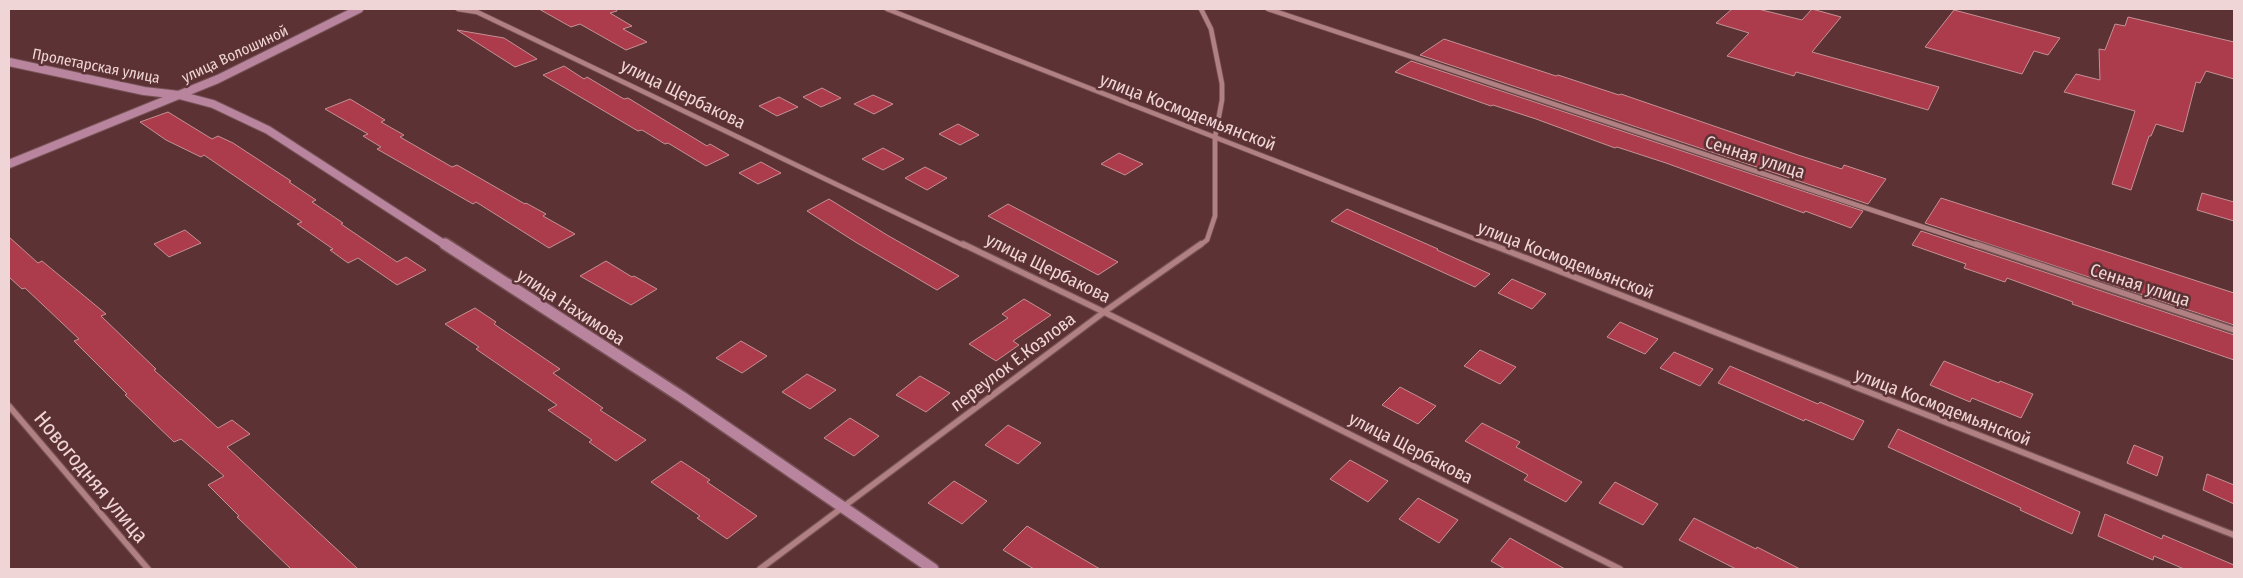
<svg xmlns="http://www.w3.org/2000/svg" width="2243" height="578" font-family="'Fira Sans Condensed',sans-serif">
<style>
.building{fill:#ac3b4b;stroke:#c49194}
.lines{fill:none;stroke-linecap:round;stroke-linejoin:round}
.street-far1-casing{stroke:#755154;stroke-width:6}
.street-casing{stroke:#755154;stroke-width:8}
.secondary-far1-casing{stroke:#755154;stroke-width:10}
.secondary-casing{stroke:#755154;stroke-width:14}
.street-far1{stroke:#b18082;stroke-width:4.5}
.street{stroke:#b18082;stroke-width:5.5}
.secondary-far1{stroke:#b8849e;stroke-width:8}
.secondary{stroke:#b8849e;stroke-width:11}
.labels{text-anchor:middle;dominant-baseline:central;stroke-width:5;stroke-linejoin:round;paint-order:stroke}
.far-street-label{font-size:15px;fill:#f0d5d6;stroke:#5c3235}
.street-label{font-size:18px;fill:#f0d5d6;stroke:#5c3235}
.near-street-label{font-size:21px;fill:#f0d5d6;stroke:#5c3235}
</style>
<rect width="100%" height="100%" fill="#5c3235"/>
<g class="building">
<path d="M539,9H616L617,11L610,13L632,26L623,29L647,42L626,50L580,24L571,27Z"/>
<path d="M1732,9H1758L1802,20L1812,9L1841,17L1812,52L1939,87L1928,110L1796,72L1794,76L1727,56L1749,33L1716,23Z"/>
<path d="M1954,10L2060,38L2048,55L2034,51L2022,74L1925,47Z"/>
<path d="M2128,17L2234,42V79L2206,71L2200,83L2196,82L2183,132L2156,124L2151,136H2149L2131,190L2112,184L2135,111L2064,92L2076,74L2100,80L2099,49L2105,50L2115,24L2125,26Z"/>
<path d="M457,30L504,38L537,59L515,67Z"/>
<path d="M1444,39L1556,76L1558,75L1619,95L1621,94L1798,155L1842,169L1844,165L1886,179L1868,204L1420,55Z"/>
<path d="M1411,61L1863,211L1851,228L1805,211L1804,213L1666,163L1617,147L1615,148L1536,119L1493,105L1491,106L1395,72Z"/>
<path d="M564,66L584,79L587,77L624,99L628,98L707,146L710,144L729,155L706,166L668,143L665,144L642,130L638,131L543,75Z"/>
<path d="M822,88L841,98L821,107L803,97Z"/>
<path d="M873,95L893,104L874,114L854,104Z"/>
<path d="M779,97L798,107L777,116L759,106Z"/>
<path d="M350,99L385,120L381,122L404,135L400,137L452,167L457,165L525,204L526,203L546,214L543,216L575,234L549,248L476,202L473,204L377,149L381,147L363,136L368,134L325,109Z"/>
<path d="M168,112L212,139L218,136L233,143L291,181L289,182L316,200L312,202L343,223L341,224L397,262L406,257L426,270L397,285L358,258L348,263L330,250L333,249L297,224L302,222L204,155L201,157L166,140L140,122Z"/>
<path d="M958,124L979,135L960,145L939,134Z"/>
<path d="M883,148L904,159L883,170L862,159Z"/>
<path d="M1119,153L1143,164L1125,175L1101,164Z"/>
<path d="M761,162L781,173L758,184L739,173Z"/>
<path d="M925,167L947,178L927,190L905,178Z"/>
<path d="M2202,193L2234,202V221L2197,210Z"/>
<path d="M1941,198L2234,293V325L1925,223Z"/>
<path d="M829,199L887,235L959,276L937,290L857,243L807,211Z"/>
<path d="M1008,204L1092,248L1118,262L1098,275L988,216Z"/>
<path d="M1347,209L1438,249L1437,250L1490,274L1475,287L1331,221Z"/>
<path d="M185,230L201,243L169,257L154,244Z"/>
<path d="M1921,231L2234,335V360L2072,304L2073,302L2007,278L2005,282L1964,268L1966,264L1912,245Z"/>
<path d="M9,237L38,263L42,261L106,314L101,316L156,369L154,370L218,428L232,420L250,434L227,447L358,569H291L237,517L239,516L208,485L224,476L181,439L174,442L125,395L127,394L74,341L79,339L25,288L22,289L9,277Z"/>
<path d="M606,261L632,277L634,276L657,289L631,305L580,276Z"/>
<path d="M1512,279L1546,294L1532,309L1498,293Z"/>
<path d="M1024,299L1051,315L1013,341L1019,345L996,361L969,344L1008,318L1002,314Z"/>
<path d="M475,308L496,322L494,324L560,369L553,373L603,408L600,410L646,440L616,461L589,442L592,440L548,410L557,405L476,349L479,347L445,324Z"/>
<path d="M1620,322L1658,339L1645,354L1607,337Z"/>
<path d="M741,341L767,356L742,373L716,358Z"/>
<path d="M1480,350L1516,367L1500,384L1464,366Z"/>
<path d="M1674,352L1713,369L1700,386L1660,368Z"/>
<path d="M1944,361L1999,383L2000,381L2033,394L2021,418L1972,398L1970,402L1930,385Z"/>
<path d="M1730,366L1818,404L1820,402L1864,421L1853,440L1805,419L1804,421L1718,383Z"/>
<path d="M807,374L836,390L810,409L782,392Z"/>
<path d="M920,376L950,393L926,412L896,395Z"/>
<path d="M1400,387L1436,406L1418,424L1382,405Z"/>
<path d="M850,418L879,436L854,456L824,438Z"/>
<path d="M1482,423L1520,442L1516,447L1582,482L1566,502L1524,480L1528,475L1465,441Z"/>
<path d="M1008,425L1041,443L1018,464L985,445Z"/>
<path d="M1898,429L2080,512L2072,534L2020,510L2021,508L1888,447Z"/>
<path d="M2134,445L2163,457L2157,476L2127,463Z"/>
<path d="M1350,460L1388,481L1368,502L1330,479Z"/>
<path d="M681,461L710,480L707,482L757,516L727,539L697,518L700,516L651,482Z"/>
<path d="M2207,474L2234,485V504L2203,490Z"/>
<path d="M954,481L987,501L962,524L928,503Z"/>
<path d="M1615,482L1658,504L1643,525L1599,503Z"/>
<path d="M1418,498L1458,520L1439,543L1399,519Z"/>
<path d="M2105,514L2162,539L2163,535L2234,565V569H2184L2154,556L2153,560L2098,536Z"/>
<path d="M1694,518L1756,549L1757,547L1800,569H1736L1679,540Z"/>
<path d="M1027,526L1064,548L1100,569H1034L1003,550Z"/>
<path d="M1510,538L1565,569H1505L1491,561Z"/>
</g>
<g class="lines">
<defs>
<g id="street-far1">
<path d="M458,9L477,12L965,246"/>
<path d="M887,9L1493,246"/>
<path d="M1268,9L1980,246"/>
<path d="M1199,246L1207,240L1215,216V137L1222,100V84L1211,29L1201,9"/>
</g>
<g id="street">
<path d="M963,244L1104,312L1620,569"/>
<path d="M1490,244L2234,535"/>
<path d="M1976,244L2234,330"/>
<path d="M9,406L148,569"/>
<path d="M760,569L1104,312L1201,244"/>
</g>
<g id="secondary-far1">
<path d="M9,62L144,91L179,95L213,104L268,130L447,246"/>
<path d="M9,164L218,79L359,9"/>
</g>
<path id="secondary" d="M445,244L682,397L933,569"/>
</defs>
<use href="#street-far1" class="street-far1-casing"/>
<use href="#street" class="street-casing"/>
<use href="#secondary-far1" class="secondary-far1-casing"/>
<use href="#secondary" class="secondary-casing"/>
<use href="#street-far1" class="street-far1"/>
<use href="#street" class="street"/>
<use href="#secondary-far1" class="secondary-far1"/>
<use href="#secondary" class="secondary"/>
</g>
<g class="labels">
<g class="far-street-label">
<text transform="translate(235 54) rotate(-25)">улица Волошиной</text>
<text transform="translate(96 66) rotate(11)">Пролетарская улица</text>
</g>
<g class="street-label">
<text transform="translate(683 94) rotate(26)">улица Щербакова</text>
<text transform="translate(1188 112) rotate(21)">улица Космодемьянской</text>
<text transform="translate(1755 157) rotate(18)">Сенная улица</text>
<text transform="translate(1566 260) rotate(21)">улица Космодемьянской</text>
<text transform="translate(1048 268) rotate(26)">улица Щербакова</text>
<text transform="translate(2140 285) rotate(18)">Сенная улица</text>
<text transform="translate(571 307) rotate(33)">улица Нахимова</text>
<text transform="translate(1013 362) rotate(-37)">переулок Е.Козлова</text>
<text transform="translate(1943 407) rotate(21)">улица Космодемьянской</text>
<text transform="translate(1411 448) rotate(27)">улица Щербакова</text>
</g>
<g class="near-street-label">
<text transform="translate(91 477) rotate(50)">Новогодняя улица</text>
</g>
</g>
<rect width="2243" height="578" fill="none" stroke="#f0d5d6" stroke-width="20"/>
</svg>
